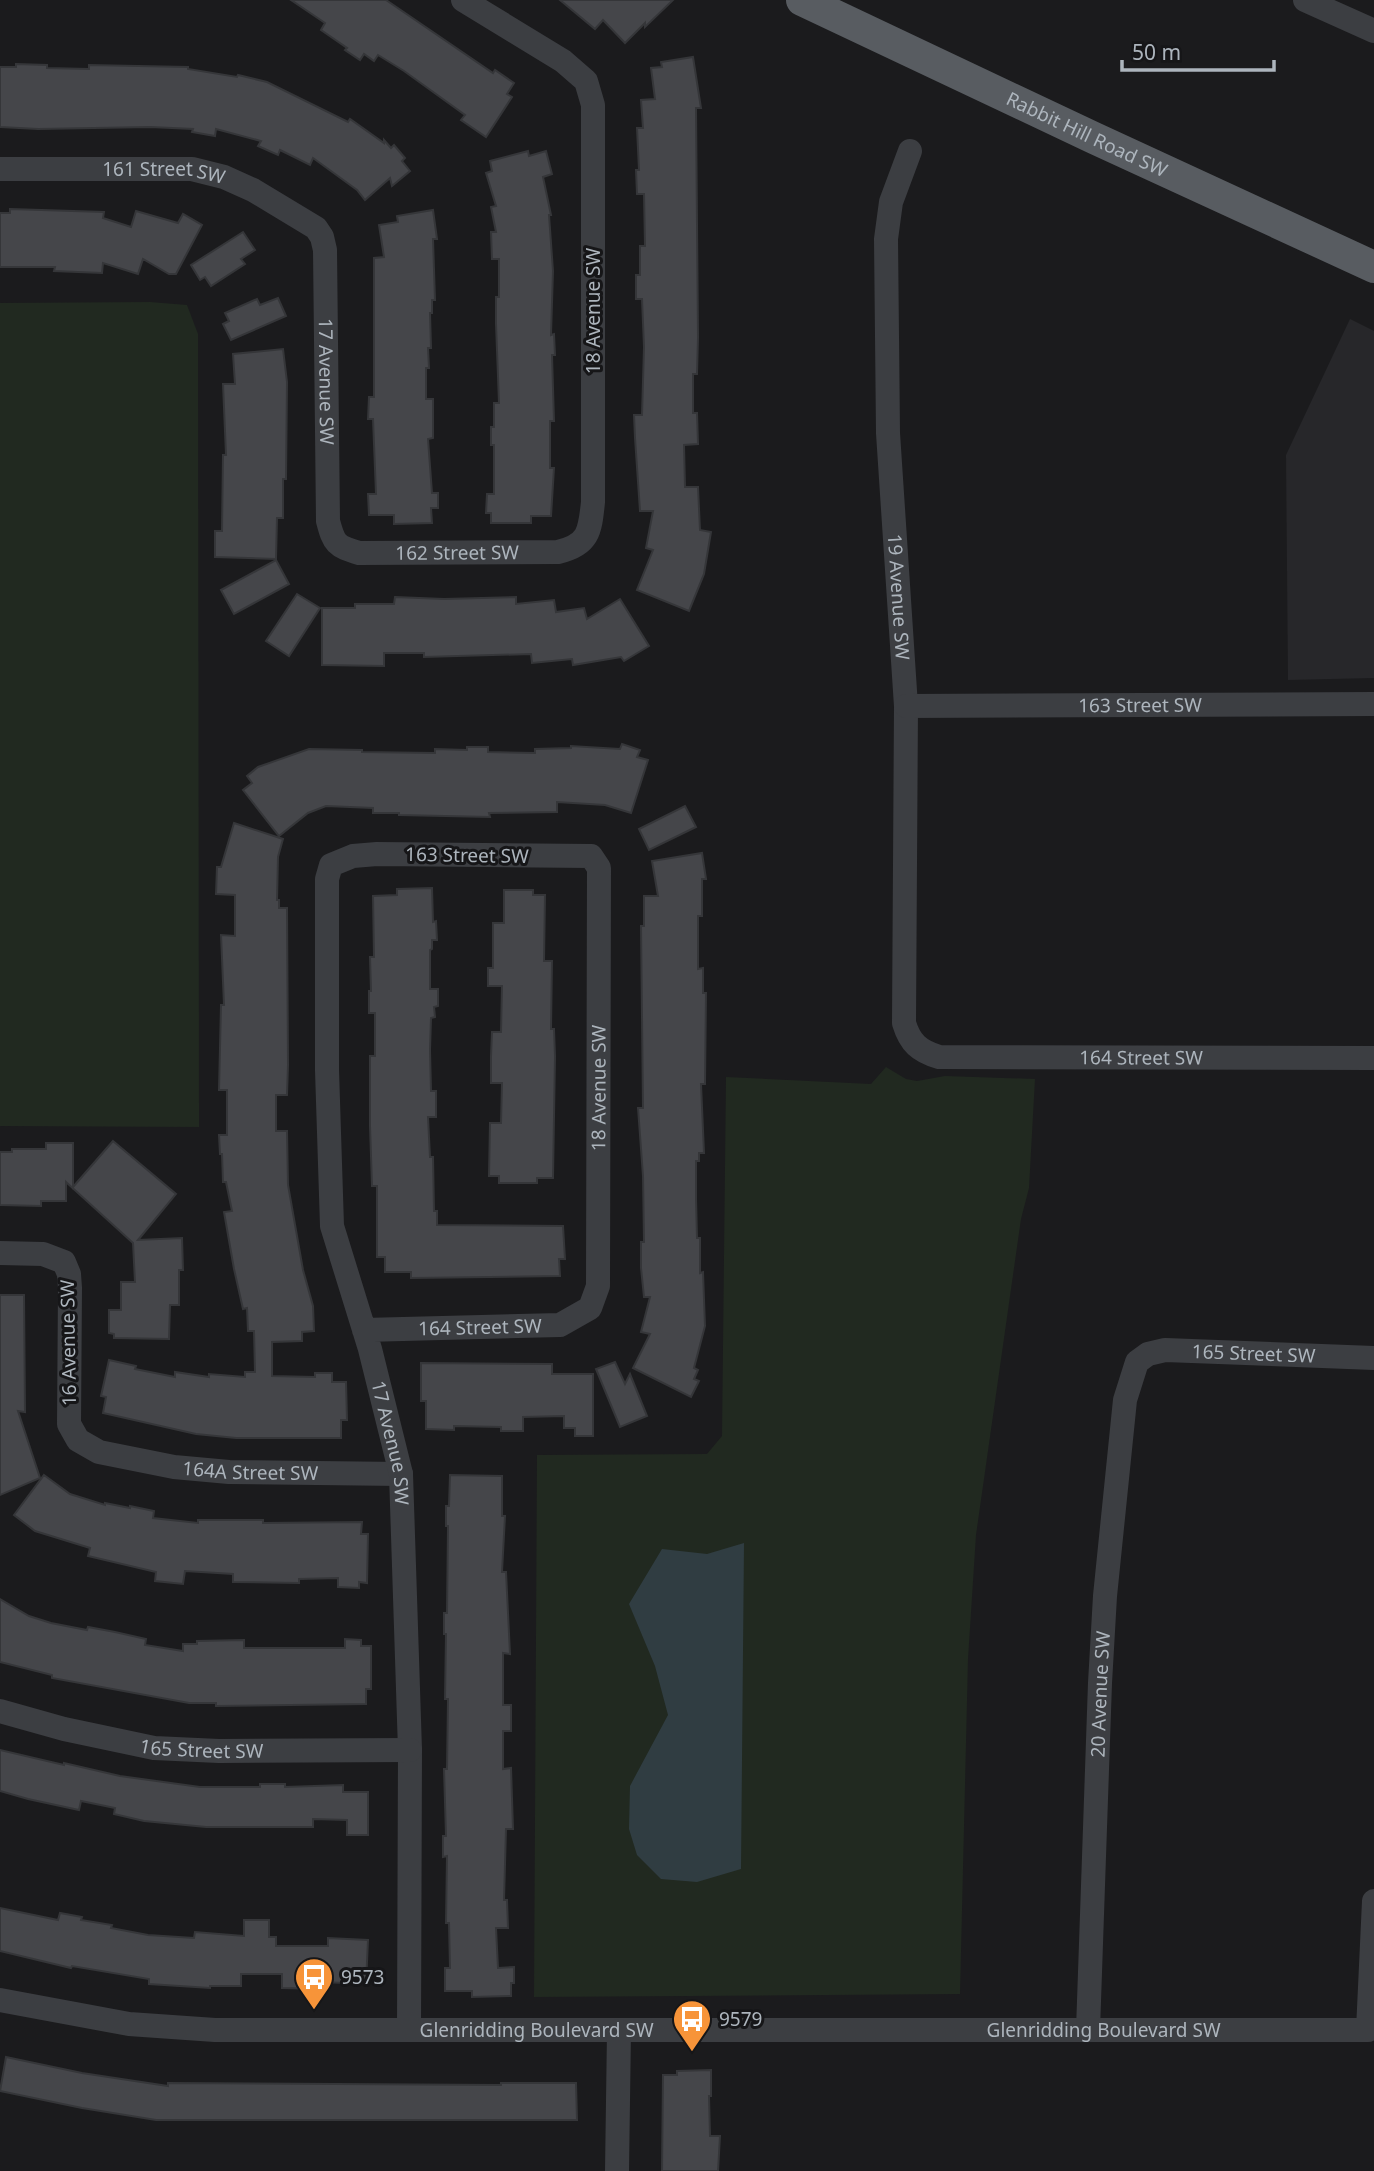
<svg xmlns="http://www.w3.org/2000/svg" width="1374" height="2171" font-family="'Noto Sans',sans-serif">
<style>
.built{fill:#27272a}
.green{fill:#212920}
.water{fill:#303d42}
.building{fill:#45464a;stroke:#353639;stroke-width:2}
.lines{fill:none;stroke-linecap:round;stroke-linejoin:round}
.minor{stroke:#3c3e42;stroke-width:24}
.major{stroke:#585c61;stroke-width:32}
.labels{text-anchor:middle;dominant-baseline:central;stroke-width:6;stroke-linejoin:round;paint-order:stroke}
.street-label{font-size:19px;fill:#adb5bd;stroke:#161618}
.poi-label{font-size:19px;fill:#adb5bd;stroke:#161618;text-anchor:start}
</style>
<rect width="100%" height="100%" fill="#1b1b1d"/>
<path class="built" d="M1350,319L1374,331V678L1288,680L1286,455Z"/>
<g class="green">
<path d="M150,302L187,305L198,334L199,1127L0,1126V303Z"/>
<path d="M886,1067L906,1079L917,1081L945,1076L1035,1079L1029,1188L1021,1219L976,1535L968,1659L960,1994L534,1997L537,1455L707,1454L722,1436L726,1077L871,1084Z"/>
</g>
<path class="water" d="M744,1543L741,1869L697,1882L661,1879L637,1855L629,1829L630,1786L668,1715L655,1666L629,1604L662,1549L707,1554Z"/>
<g class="building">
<path d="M291,0H386L493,73L495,70L514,83L507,94L512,97L486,137L461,120L465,115L404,71L378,55L374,61L364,54L360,60L345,50L347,48L321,30L325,23Z"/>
<path d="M560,0H673L645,27V23L625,43L603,20L595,29Z"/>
<path d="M693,57L701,108H696L698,337L697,374H693V413H697L698,444L684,445L685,487H698L700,530L711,532L704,574L689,611L637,590L653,550L646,548L653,511H640L635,438L634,415H642L644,347L642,299H636V275H640V246H645L644,194H637L636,170H639L637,128H643L641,100L655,99L651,68L662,67L661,62Z"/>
<path d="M16,64L47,65V68L89,69V65L188,67V69L237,77L238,75L267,82L348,122L350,119L384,143V140L391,148L394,145L405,158L402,161L410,171L392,186L390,178L365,200L357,190L313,158L310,165L280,150L278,155L258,146L261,141L216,129L215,136L192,132L193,129L150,127L38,129L0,127V67H16Z"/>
<path d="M528,151L529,156L546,151L552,174L543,177L551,215H549L553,271L551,335L554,334L555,355H552L554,421H550V468H554L551,516H531V523H491V513H486L487,494H494V445H491V427H494V403H499L496,324V297H499V259H492L491,232H496L491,207L496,206L486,173L492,171L490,161Z"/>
<path d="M10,209L104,212L103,218L131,227L136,211L178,223L183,214L202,225L176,274H169L143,259L138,274L103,263L102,273L54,271L55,267H0V213H10Z"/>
<path d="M433,210L437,239H433L435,300H432V313H430L431,348H428L429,368H426V399H433V438L428,439L432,493H438V508H431L432,523L394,524V515H369L368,494H376L373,419H368L369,397H374V258L384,257L379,225L398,222L397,216Z"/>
<path d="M243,232L255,250L241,259L245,264L211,286L205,277L200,280L191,265Z"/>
<path d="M278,298L286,316L231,340L223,324L229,321L225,313L257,299L260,305Z"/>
<path d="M283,349L287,382L286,479H283V518H277L276,559L215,557V531H222L223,455H226L223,384H235L233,354Z"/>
<path d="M276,560L289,584L234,614L221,590Z"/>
<path d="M297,594L320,608L289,656L266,641Z"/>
<path d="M395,597L444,599L516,597V604L554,600L556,612L584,608L587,619L620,599L649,646L624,661L621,657L573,665L572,659L532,663L531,654L424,657V653H384V666L322,665V608H355V604H394Z"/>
<path d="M622,744L640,750L637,757L648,760L631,813L605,805L557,802V812L489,813L490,817L399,815V813H373V808L326,806L308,813L279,836L243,790L252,783L247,776L258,767L309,749L362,750V752L435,753V749L467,750V747H488V752L535,753V749L571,748V746L620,749Z"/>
<path d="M685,806L696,827L649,850L639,829Z"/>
<path d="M234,823L283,839L278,857L277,900H279V908H287L288,1065L287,1095H276V1131H287L288,1185L303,1270L313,1306L314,1331L302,1332V1341L272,1342V1376L315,1377V1373H332V1382H346L347,1420H341V1438H236L196,1434L103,1413L106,1397L101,1396L109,1360L136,1366L135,1369L175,1377V1372L209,1377V1374L245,1377V1372H255L254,1331H248L247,1308L243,1309L234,1269L224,1212L232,1211L226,1182H223L222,1154H220L219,1135H227V1090H219L221,1005H224L221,935L235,936V895L216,894L217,867H221Z"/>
<path d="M702,853L706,879H702V916H698V969L703,968V993H706L705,1084H701L704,1153H699V1161H696V1198L697,1238H700V1273L703,1272L705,1326L694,1368L698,1370L694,1379L699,1381L691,1397L633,1368L650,1334L641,1332L650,1297H644L641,1268V1242H644L643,1176L638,1108H643L641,926H644V896H658L652,861Z"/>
<path d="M432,888L433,922L436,921L437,940H432V949L430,950V989H438V1006L434,1007L435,1017L431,1018L430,1050L431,1091H436V1117H428L430,1157H433L434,1211H437V1225L563,1226L565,1259H559L560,1276L411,1278V1272H385V1257H377V1186H372L370,1126V1056H375V1013H369V991H371L370,957H374L373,896L397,895V889Z"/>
<path d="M504,890H533V895H545L544,961H552L551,1029H554L555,1056L553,1178H537V1183H499V1176H489L490,1123H501L502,1083H491V1056L492,1032H501L502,986H488V968H493V923H504Z"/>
<path d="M113,1141L176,1194L138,1240L182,1238L183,1270H179V1305H170L169,1339L114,1338V1334L109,1333V1310H121V1282H135L133,1243L66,1182V1201H41V1206L0,1205V1152H12V1149H46V1143H73V1187Z"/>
<path d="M0,1295H24L25,1412L18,1411L40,1478L0,1495Z"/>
<path d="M615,1362L625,1384L630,1374L647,1416L620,1427L596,1369Z"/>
<path d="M421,1363L552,1364V1374H593V1436H575V1428H564V1416L523,1417V1431H501V1427L454,1426V1430L426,1429V1401H421Z"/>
<path d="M44,1475L70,1494L105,1505V1503L130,1508V1506L154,1511L153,1518L198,1523V1520H263V1523L362,1522L361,1534H368L367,1583L359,1582V1588L338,1587V1578L299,1579V1583L233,1582V1574L185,1571L183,1584L155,1581L156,1572L88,1556L90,1548L35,1531L14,1515Z"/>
<path d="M450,1475L502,1476V1516H505L502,1572H506L510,1654L503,1653V1705H511V1731H503V1769L511,1768L513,1829H506L504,1900H507L508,1928H496L498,1968L514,1967V1983H511V1996L472,1997V1991H445V1968H450L449,1923H446L447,1856L443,1857V1836H446L444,1769H447L448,1699H445L446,1634H444V1613H447L448,1526H446V1506H449Z"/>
<path d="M0,1599L29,1616L51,1623L87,1630L88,1627L115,1632L146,1639L145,1645L183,1651V1644H197V1641L244,1640V1648H345V1639L361,1640V1646H371V1689H366V1704L216,1706V1703H189L52,1678V1675L0,1662Z"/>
<path d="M0,1750L64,1765V1763L120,1776L200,1787H260V1784H285V1787L343,1785V1792H368V1835H347V1820L313,1819V1827H206L144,1821L114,1814L115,1808L81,1801L79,1810L28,1799L0,1791Z"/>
<path d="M0,1908L58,1920L60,1913L82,1917L81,1920L112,1925L111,1928L148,1935L194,1938L195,1932L244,1936V1920H269V1937H276V1946H328V1938L368,1940L366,1984L323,1982V1989L282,1988V1974H241V1986H210V1988L149,1984V1979L72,1966L71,1968L0,1951Z"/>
<path d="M6,2057L82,2073L168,2086V2083L501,2085V2083H576L577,2120H156L82,2108L0,2091Z"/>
<path d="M711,2070V2096H709L710,2136H720L718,2171H662L663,2075H677V2071Z"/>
</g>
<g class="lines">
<g class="minor">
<path d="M1305,0L1374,31"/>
<path id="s1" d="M910,151L891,202L886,239L888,433L906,706L904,1023C910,1043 919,1051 939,1057L1374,1058"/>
<path id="s2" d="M0,169H192L224,177L253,190L316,228L322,237L325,250L328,521C334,544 336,546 359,553L558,552C589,545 590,531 593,502V105L586,81L563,61L463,0"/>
<path id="s3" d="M906,706L1374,704"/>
<path id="s4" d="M0,1253L43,1254L64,1262L69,1274L70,1288L69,1424L78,1440L99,1452L174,1467L229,1472L401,1474"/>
<path id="s5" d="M364,1330L560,1325L590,1308L598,1286L599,868L591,856L377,854L353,856L331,865L327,879V1070L332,1226L370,1349L401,1474L410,1750L409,2030"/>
<path id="s6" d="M0,1711L64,1729L154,1748L219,1751L410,1750"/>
<path id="s7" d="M0,2000L129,2024L215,2030H1368L1374,1901"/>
<path id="s8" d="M1088,2030L1100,1683L1105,1596L1125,1400L1137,1362L1148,1354L1165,1350L1374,1358"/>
<path d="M617,2171L619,2031"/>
</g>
<path class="major" id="s9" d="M802,0L1094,138L1374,267"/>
</g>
<defs>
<symbol id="bus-pin" viewBox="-11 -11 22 30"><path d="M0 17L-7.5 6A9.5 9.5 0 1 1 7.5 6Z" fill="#f79439" stroke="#161618"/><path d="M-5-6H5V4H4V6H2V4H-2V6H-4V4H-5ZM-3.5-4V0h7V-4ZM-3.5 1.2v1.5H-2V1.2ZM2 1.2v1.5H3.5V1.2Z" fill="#fff"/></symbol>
</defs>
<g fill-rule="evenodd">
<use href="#bus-pin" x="292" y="1955" width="44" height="60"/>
<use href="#bus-pin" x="670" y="1997" width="44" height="60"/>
</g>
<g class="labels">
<g class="street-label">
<text stroke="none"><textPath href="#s9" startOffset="315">Rabbit Hill Road SW</textPath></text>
<text stroke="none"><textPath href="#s2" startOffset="164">161 Street SW</textPath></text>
<text transform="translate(593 311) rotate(-90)">18 Avenue SW</text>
<text stroke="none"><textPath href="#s2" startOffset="486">17 Avenue SW</textPath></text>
<text stroke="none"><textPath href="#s2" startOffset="772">162 Street SW</textPath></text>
<text stroke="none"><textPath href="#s1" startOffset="450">19 Avenue SW</textPath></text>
<text stroke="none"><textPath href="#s3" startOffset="234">163 Street SW</textPath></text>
<text transform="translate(467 855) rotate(1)">163 Street SW</text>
<text stroke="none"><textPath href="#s1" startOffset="1130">164 Street SW</textPath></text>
<text stroke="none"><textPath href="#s5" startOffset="452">18 Avenue SW</textPath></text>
<text stroke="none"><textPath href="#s5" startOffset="116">164 Street SW</textPath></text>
<text transform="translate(68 1343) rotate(-91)">16 Avenue SW</text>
<text stroke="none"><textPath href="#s8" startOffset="791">165 Street SW</textPath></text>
<text stroke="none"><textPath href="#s5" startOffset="1535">17 Avenue SW</textPath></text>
<text stroke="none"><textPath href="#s4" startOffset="424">164A Street SW</textPath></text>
<text stroke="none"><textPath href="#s8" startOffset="336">20 Avenue SW</textPath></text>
<text stroke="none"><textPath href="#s6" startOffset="206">165 Street SW</textPath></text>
<text stroke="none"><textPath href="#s7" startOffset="539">Glenridding Boulevard SW</textPath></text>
<text stroke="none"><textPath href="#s7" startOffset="1106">Glenridding Boulevard SW</textPath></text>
</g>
<g class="poi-label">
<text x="341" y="1977">9573</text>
<text x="719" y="2019">9579</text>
</g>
</g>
<path d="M1122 60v10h152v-10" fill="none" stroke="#adb5bd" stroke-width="3.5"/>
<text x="1132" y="60" font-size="21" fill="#adb5bd" stroke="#161618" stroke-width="5" paint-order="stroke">50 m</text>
</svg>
